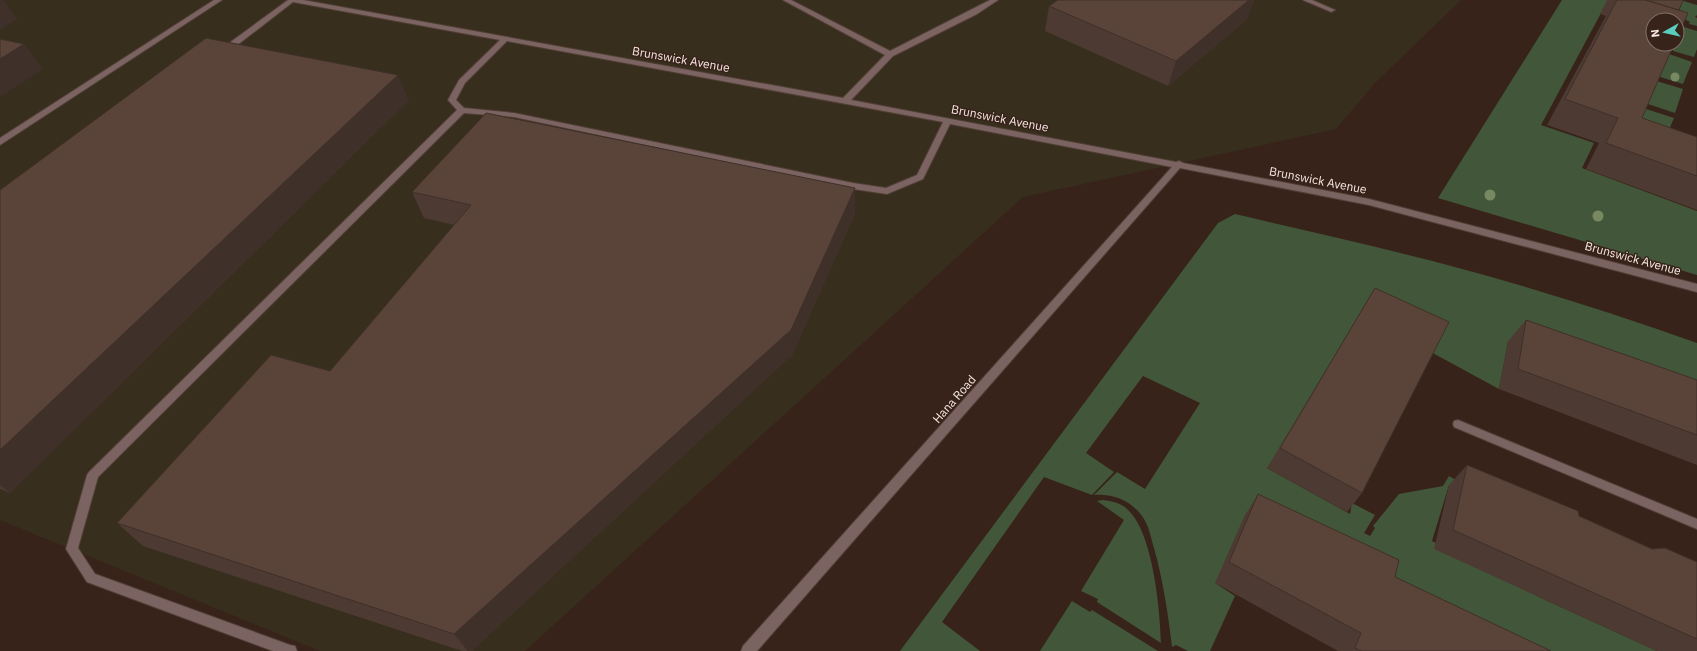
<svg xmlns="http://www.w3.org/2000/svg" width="1697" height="651" font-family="'IBM Plex Sans',sans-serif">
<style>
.industrial{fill:#382e1e}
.green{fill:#425739}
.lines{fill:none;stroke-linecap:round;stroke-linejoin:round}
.minor-casing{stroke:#523f36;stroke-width:2}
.minor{fill:#7b6362;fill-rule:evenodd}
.tree{fill:#788861}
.wall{fill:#4d3a32}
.shaded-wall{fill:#3f3029}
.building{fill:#5a443a;stroke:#3f3029}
.labels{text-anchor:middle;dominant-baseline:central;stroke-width:3;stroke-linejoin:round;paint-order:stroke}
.street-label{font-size:12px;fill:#f6e8e2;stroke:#37231a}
</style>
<rect width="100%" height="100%" fill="#37231a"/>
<path class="industrial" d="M0,0H1461L1375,83L1336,129L1023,197L525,651H320L0,520Z"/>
<g class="green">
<path d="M1562,0H1608L1541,125L1594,143L1582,168L1697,211V275L1438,198Z"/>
<path d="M1680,0L1697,5V15L1695,17L1697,18V26L1689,24L1690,22L1684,19L1678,5Z"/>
<path d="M1677,25L1697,31V49L1694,57L1673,51L1678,38Z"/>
<path d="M1669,54L1692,62L1683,84L1657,76Z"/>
<path d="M1653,80L1683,89L1675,113L1645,103Z"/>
<path d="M1643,108L1674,118L1665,139L1630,119Z"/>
<path d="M1235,214C1328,236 1421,256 1512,283C1574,301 1636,321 1697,343V409L1508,341L1499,389L1429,351L1267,468L1350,514L1352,503L1375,515L1364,533L1370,536L1375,528L1373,526L1399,494L1443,486L1449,476L1464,485H1449L1432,541L1539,597L1657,651H1483L1215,583L1235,596L1210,651H1188L1176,645L1172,647C1168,613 1163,580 1154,548C1151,538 1149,527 1144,519C1133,501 1113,493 1094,495L1117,472L1145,489L1200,403L1143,376L1086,453L1114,472L1092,495L1044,477L942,622L980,651H900L1218,223Z"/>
<path d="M1103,500C1111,501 1122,503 1128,510C1153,533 1160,609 1161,643L1097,602L1098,599L1081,591L1124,520L1097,501Z"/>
<path d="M1072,601L1090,612L1092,610L1158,651H1040Z"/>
</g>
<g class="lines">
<defs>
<g id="minor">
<path d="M214,0H222L0,145V138Z"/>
<path d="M288,0H303L843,98L885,55L783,0H791L890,51L990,0H998L977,14L893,56L851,100L1176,162L1179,161L1183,163L1369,199L1697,284V292L1369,205L1180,168L757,651H741L743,646L1172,167L950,124L923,179L887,194L853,189L514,117L464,113L98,477L78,548L95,574L290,645L295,646L297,651H273L87,582L66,549L87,475L89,472L457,110L448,100L459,80L500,40L293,2L227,53H221V49ZM507,41L943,122L917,175L886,188L853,183L514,113L464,108L456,100L465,83Z"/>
<path d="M1303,0H1312L1335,10L1331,12L1329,11Z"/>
<path d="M1458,420L1697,519V529L1454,427L1453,424L1454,421Z"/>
</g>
</defs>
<use href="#minor" class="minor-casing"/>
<use href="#minor" class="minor"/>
</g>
<g class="tree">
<circle cx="1675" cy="77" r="4.5"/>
<circle cx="1490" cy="195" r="5.5"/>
<circle cx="1598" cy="216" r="5.5"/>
</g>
<g class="wall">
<path d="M1058,0H1254L1247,19L1168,86L1045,31L1049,6Z"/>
<path d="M1607,0H1683L1642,118L1697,137V210L1586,169L1599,143L1547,125L1606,16L1600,14Z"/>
<path d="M409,100L10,493L0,489V190Z"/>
<path d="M855,188V214L792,355L472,651H462L143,546L117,523L330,371L454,225L424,218L412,192Z"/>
<path d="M1375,288L1362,493L1347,512L1267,468Z"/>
<path d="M1526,320L1697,380V465L1499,389L1508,341Z"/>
<path d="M1467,465L1579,516L1652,549L1697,562V651H1657L1434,549L1449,485Z"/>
<path d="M1258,494L1395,577L1551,651H1338L1215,583L1244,517Z"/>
</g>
<g class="shaded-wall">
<path d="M0,0H3L17,19L0,30Z"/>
<path d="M1249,0H1254L1247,19L1168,86L1176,61Z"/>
<path d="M24,44L43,69L0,97V59Z"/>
<path d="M398,75L409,100L10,493L0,485V450Z"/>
<path d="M855,188V214L792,355L472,651H468L454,634Z"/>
</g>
<g class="building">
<path d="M1058,0H1249L1176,61L1049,6Z"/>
<path d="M1617,0H1646L1688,13L1677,38V20H1653V44H1674L1642,118L1697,137V176L1606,143L1618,118L1565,99Z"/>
<path d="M1646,0H1683L1679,10Z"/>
<path d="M206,38L398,75L0,450V190Z"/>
<path d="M0,39L24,44L0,59Z"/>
<path d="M486,113L855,188L791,330L454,634L117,523L271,355L330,371L471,205L412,192Z"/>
<path d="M1375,288L1449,322L1362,493L1280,448Z"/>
<path d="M1526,320L1697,380V435L1518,369Z"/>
<path d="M1467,465L1578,511L1579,516L1652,549L1665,548L1697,562V639L1453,530Z"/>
<path d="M1258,494L1399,560L1395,577L1551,651H1362L1355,648L1361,633L1229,562Z"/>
</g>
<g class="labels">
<g class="street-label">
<text transform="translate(681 59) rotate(10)">Brunswick Avenue</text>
<text transform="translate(1000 118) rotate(11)">Brunswick Avenue</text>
<text transform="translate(1318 180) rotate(11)">Brunswick Avenue</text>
<text transform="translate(1633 258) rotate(15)">Brunswick Avenue</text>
<text transform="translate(954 399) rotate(-49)">Hana Road</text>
</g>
</g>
<g transform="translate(1665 32) rotate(262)"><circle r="19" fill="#37231a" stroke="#83726a"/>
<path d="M0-3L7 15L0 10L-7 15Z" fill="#59cebe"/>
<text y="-6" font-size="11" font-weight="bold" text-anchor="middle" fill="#f6e8e2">N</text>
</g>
</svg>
